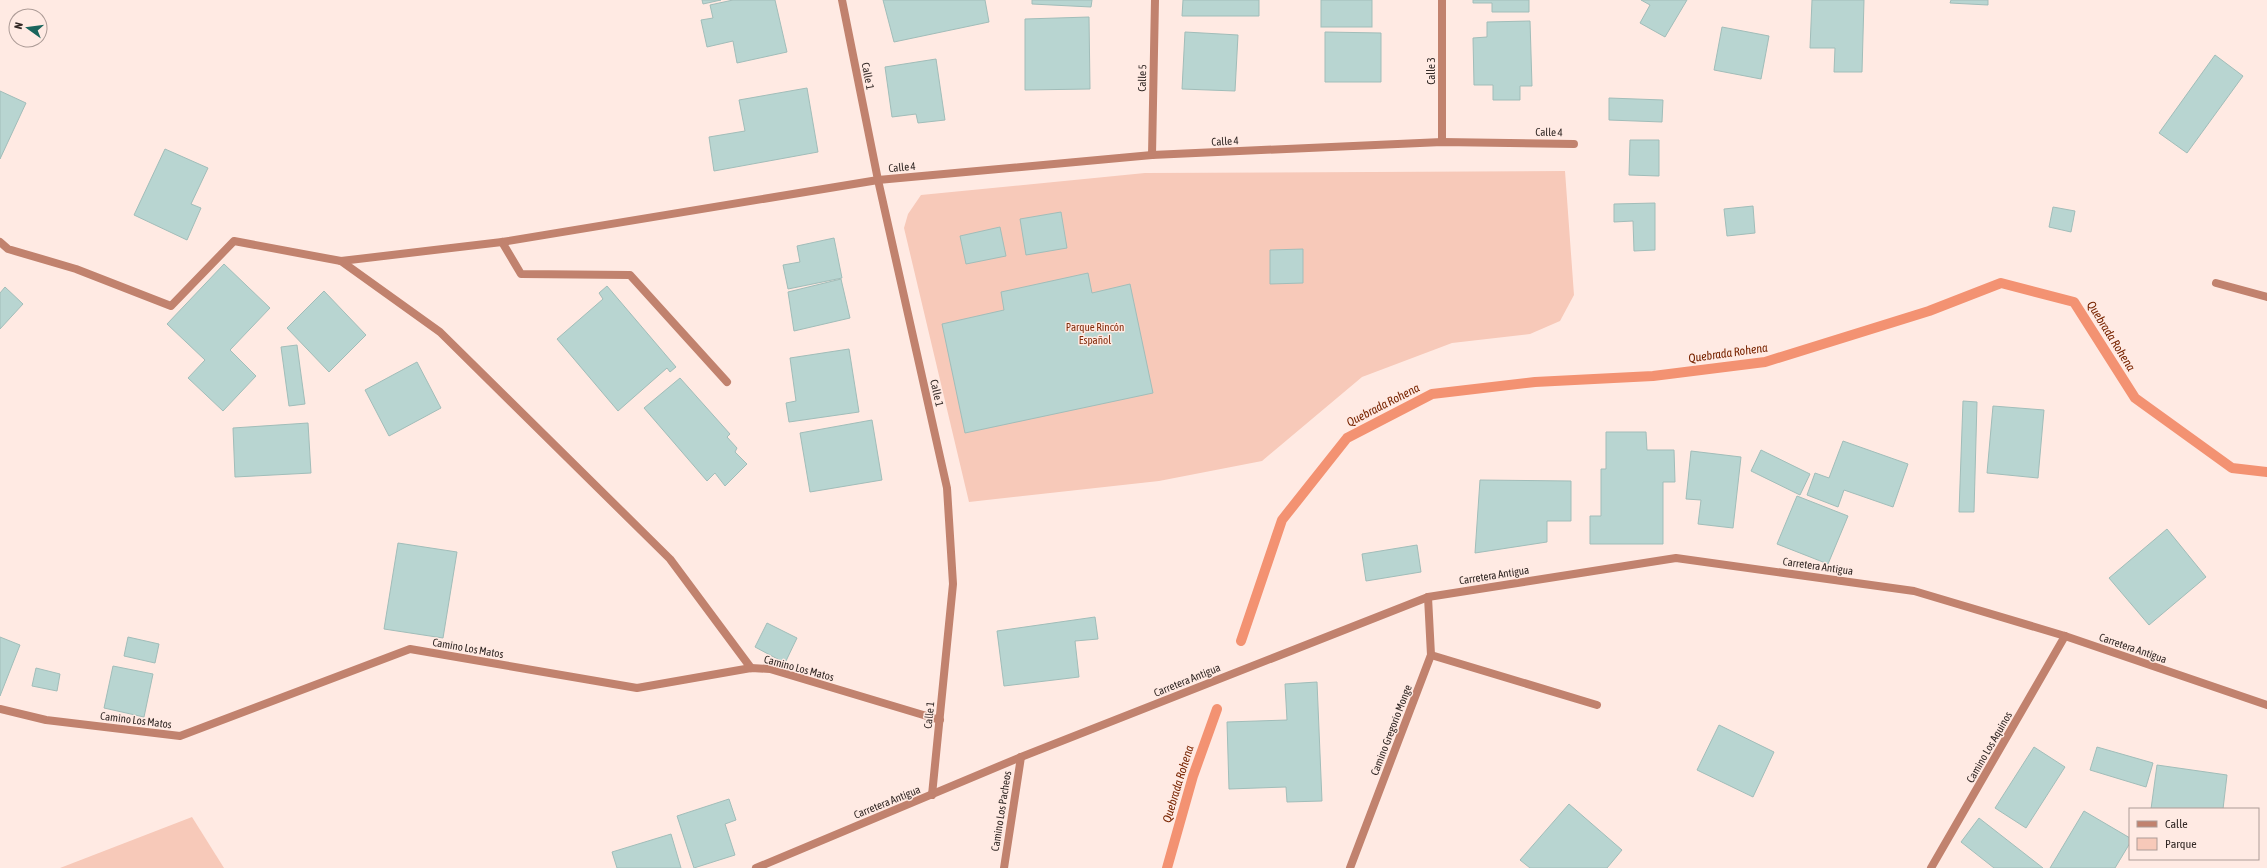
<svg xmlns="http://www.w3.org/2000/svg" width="2267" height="868" font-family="'Asap Condensed',sans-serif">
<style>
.green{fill:#f7c9b9}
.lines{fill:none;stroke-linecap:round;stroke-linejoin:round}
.stream{stroke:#f39272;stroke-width:10}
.building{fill:#b8d5d1;stroke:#a1bdb9}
.service{stroke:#c1826e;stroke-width:8}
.minor{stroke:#c1826e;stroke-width:8}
.tertiary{stroke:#c1826e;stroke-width:8}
.labels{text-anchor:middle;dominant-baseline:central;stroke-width:3;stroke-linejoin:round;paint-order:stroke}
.street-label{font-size:11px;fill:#322825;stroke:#ffeae3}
.park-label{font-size:11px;fill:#832d0c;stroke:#ffeae3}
.water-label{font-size:12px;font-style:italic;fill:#782400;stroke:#ffeae3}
</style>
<rect width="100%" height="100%" fill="#ffeae3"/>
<g class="green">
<path d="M1565,171L1574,295L1560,321L1530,334L1452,343L1362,377L1262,461L1159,481L969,502L904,228L908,214L921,195L1145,173Z"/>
<path d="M192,817L224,868H60Z"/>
</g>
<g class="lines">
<g class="stream">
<path d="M1241,641L1282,520L1347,438L1432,394L1535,382L1653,376L1765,362L1929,311L2001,283L2074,302L2135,398L2232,468L2267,472"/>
<path d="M1167,868L1193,776L1217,709"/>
</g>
</g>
<g class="building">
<path d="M702,0H721L703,4Z"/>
<path d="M733,0H775L787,52L737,63L733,41L707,47L701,20L713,18L710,5Z"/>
<path d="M883,0H985L989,22L894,42Z"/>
<path d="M1032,0H1092L1091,7L1032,4Z"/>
<path d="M1183,0H1259V16H1182Z"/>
<rect x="1321" y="0" width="51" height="27"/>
<path d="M1473,0H1529V12H1492V3H1473Z"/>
<path d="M1641,0H1687L1665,37L1640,23L1650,5Z"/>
<path d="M1812,0H1864L1862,72H1834L1835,48H1810Z"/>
<path d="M1951,0H1988V5L1950,3Z"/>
<path d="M1089,17L1090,89L1025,90V19Z"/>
<path d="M1530,21L1532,86H1520V100H1493V85H1474L1473,38L1487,37V22Z"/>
<path d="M1722,27L1769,36L1761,79L1714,70Z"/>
<path d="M1185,32L1238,35L1235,91L1182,89Z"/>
<path d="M1325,32L1381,33V82H1325Z"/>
<path d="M2215,55L2243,76L2187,153L2159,133Z"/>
<path d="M936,59L945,120L918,123L916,114L892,117L885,67Z"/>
<path d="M807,88L818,152L714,171L709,137L745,131L739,100Z"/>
<path d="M0,91L26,103L0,159Z"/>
<path d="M1609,98L1663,100L1662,122L1609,120Z"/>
<path d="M1630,140H1659V176L1629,175Z"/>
<path d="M165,149L208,168L191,204L201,208L187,240L134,215Z"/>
<path d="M1655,203V250L1634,251L1633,221L1614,222V204Z"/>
<path d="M1753,206L1755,233L1727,236L1724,209Z"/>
<path d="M2053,207L2075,211L2071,232L2049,227Z"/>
<path d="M1061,212L1067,248L1026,255L1020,219Z"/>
<path d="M1000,227L1006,256L966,264L960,236Z"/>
<path d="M834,238L842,278L788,289L783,265L800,262L797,246Z"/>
<path d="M1303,249V283L1270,284V250Z"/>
<path d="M224,264L270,308L230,350L256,376L223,411L188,378L205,360L167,324Z"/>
<path d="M1088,273L1092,293L1130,284L1153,393L965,433L942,324L1004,310L1001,292Z"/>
<path d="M841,279L850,318L794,331L788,292Z"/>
<path d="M607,286L676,367L670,372L667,368L618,411L557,339L603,299L599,293Z"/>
<path d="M5,287L23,304L0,329V293Z"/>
<path d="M324,291L366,335L329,372L287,328Z"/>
<path d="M297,345L305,404L289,406L281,347Z"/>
<path d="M849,349L859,412L789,422L786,403L796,401L790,358Z"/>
<path d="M417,362L441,408L389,436L365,390Z"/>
<path d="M680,378L730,434L727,437L737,448L735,452L747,464L725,486L715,473L707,481L644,408Z"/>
<path d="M1963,401L1977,402L1974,512H1959Z"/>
<path d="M1993,406L2044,410L2038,478L1987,473Z"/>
<path d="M872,420L882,480L810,492L800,433Z"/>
<path d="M308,423L311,473L235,477L233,428Z"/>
<path d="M1606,432H1646L1647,450H1674L1675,482H1663V544H1590V516H1601V469H1606Z"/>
<path d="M1843,441L1908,464L1893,507L1844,490L1838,507L1807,495L1815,473L1829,478Z"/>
<path d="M1761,450L1810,474L1800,495L1751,471Z"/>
<path d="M1691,451L1741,457L1733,528L1698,524L1701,500L1686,499Z"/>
<path d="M1480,480L1571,481V521H1547V542L1475,553Z"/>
<path d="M1797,496L1848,516L1828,564L1777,544Z"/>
<path d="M2167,529L2206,577L2149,625L2109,578Z"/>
<path d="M398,543L457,552L443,638L384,629Z"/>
<path d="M1417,545L1421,572L1366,581L1362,554Z"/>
<path d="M1095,617L1098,639L1075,641L1079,677L1004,686L997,631Z"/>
<path d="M767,623L797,638L785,663L755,647Z"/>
<path d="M0,637L20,645L0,696Z"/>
<path d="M128,637L159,644L155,663L124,656Z"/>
<path d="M113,666L153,674L144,717L104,708Z"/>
<path d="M36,668L60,674L57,691L32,686Z"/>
<path d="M1317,682L1322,801L1287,802L1286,787L1229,789L1227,722L1287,720L1285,684Z"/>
<path d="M1719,725L1774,752L1753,797L1697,770Z"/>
<path d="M2034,747L2065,767L2026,828L1995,808Z"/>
<path d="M2097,747L2153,763L2146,787L2090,770Z"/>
<path d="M2157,765L2227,775L2223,809H2151Z"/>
<path d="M729,799L736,820L725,824L735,855L694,868L677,816Z"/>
<path d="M1569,804L1622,850L1607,868H1530L1520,860Z"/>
<path d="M2084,811L2130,838V843L2115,868H2050Z"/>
<path d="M1979,818L2043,868H1994L1961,842Z"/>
<path d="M671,834L681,868H617L612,852Z"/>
</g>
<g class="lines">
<g class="service">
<path d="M502,242L521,274L630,275L727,382"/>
<path d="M2216,283L2267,297"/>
</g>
<g class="minor">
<path d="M842,0L878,180L947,488L953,584L932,795"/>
<path d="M1442,0V142"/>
<path d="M1152,155L1155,0"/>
<path d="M0,242L8,249L76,269L171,306L234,241L341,261L440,332L670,559L751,668"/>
<path d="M341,261L502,242L878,180L1152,155L1442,142L1574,144"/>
<path d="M1431,655L1597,705"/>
<path d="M0,709L46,720L180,736L410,649L637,688L751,668L770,669L940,720"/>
<path d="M1004,868L1021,757"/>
<path d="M1350,868L1431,655L1428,597"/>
<path d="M1931,868L2065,636"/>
</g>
<path class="tertiary" d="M756,868L1021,757L1428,597L1676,558L1914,591L2065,636L2267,705"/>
</g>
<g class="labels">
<g class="street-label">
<text transform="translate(1431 71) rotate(-90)">Calle 3</text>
<text transform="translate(868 76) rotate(79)">Calle 1</text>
<text transform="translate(1142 78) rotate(-89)">Calle 5</text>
<text transform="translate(1549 132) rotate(1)">Calle 4</text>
<text transform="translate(1225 141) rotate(-3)">Calle 4</text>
<text transform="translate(902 167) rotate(-5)">Calle 4</text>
<text transform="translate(937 393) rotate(77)">Calle 1</text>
<text transform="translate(1818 566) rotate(8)">Carretera Antigua</text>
<text transform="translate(1494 575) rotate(-9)">Carretera Antigua</text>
<text transform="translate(468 648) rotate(10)">Camino Los Matos</text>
<text transform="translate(2133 648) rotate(19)">Carretera Antigua</text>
<text transform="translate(799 668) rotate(15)">Camino Los Matos</text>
<text transform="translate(1187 680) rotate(-22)">Carretera Antigua</text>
<text transform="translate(929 715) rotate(-84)">Calle 1</text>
<text transform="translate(136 720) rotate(7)">Camino Los Matos</text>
<text transform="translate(1391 730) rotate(-69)">Camino Gregorio Monge</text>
<text transform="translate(1989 747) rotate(-60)">Camino Los Aquinos</text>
<text transform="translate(887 802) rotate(-22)">Carretera Antigua</text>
<text transform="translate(1001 811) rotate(-81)">Camino Los Pacheos</text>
</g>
<g class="park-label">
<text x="1095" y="327">Parque Rincón<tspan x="1095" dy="13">Español</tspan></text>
</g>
<g class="water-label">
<text transform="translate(2111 336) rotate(58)">Quebrada Rohena</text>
<text transform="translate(1728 353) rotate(-8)">Quebrada Rohena</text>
<text transform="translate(1383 405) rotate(-27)">Quebrada Rohena</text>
<text transform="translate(1178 784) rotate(-73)">Quebrada Rohena</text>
</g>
</g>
<rect x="2129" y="808" width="130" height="52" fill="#ffeae3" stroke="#ad9c97"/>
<rect x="2137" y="821" width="20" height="6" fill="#c1826e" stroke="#ad9c97"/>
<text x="2165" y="828" font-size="12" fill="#322825">Calle</text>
<rect x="2137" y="838" width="20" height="12" fill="#f7c9b9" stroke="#ad9c97"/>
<text x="2165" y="848" font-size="12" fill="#322825">Parque</text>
<g transform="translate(28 28) rotate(284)"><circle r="19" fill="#ffeae3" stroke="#ad9c97"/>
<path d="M0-3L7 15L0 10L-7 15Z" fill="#1a655d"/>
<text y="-6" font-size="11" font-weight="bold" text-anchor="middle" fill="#322825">N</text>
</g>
</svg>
